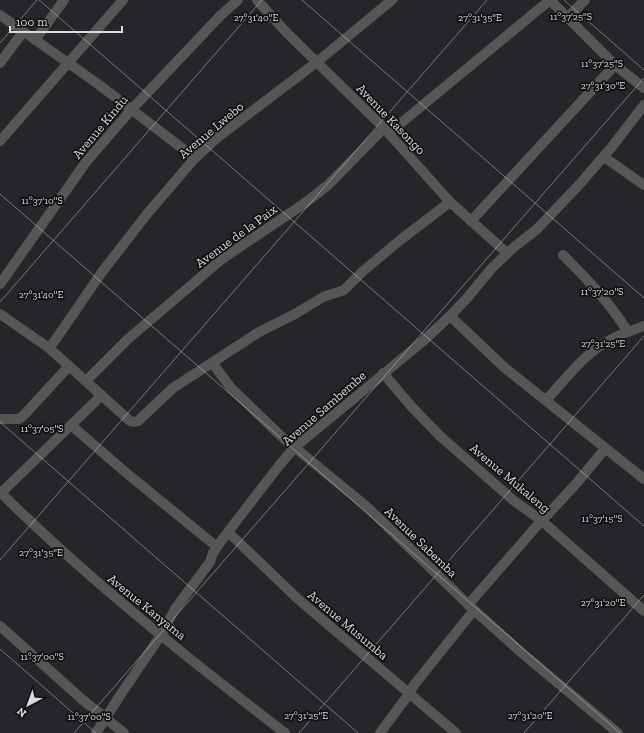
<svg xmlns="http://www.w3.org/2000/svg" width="644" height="733" font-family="'Zilla Slab',serif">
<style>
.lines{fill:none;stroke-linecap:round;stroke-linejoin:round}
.minor{stroke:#565755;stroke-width:10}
.ticks{fill:none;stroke:#dad9dc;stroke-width:1;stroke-opacity:0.45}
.labels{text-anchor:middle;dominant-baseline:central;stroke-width:3.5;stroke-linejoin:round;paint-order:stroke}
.street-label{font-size:13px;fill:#dad9dc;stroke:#100f11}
.ticks-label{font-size:10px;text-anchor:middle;fill:#dad9dc;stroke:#100f11;stroke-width:3.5;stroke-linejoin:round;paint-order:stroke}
</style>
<rect width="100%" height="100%" fill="#27252a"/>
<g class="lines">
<g class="minor">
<path d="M257,0L287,33L384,128L450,202L507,253"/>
<path d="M550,0L615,65L644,88"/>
<path d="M0,15L98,84L195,158"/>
<path d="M567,18L585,0"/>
<path d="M35,40L64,0"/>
<path d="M0,63L23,32"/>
<path d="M389,133L550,0"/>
<path d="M0,141L123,0"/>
<path d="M604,157L644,185"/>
<path d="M471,221L615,65"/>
<path d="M563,255C587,279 610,303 628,332"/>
<path d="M0,284L86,162L131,110L221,15L238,0"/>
<path d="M0,314L49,348L130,421L134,422L138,421L173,388L259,332L295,314L323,297L344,290L362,272L399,241L450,202"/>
<path d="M450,316L505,368L644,479"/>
<path d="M49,348L56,339L102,272L147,214L195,158L218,137L317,62L392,0"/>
<path d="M213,364L231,388L282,437L366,506L474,610L523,654L618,733"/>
<path d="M383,373L411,406L440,436L513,500L542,521L644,611"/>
<path d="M86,381L128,339L222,259L305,203L328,185L384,128"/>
<path d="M546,400C567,378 585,352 612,339C622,333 634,330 644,326"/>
<path d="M0,419H19L24,415L69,366"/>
<path d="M72,426L124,471L217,547"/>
<path d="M0,492C89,580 186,657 285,733"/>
<path d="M0,494L102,395"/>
<path d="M228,532L298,599L456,733"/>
<path d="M468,605L535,528L575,485L605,449"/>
<path d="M0,626L84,701L124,733"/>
<path d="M96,733L119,697L161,635L175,609L210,562L213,553L221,541L278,467L294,448L422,342L450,316L468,297L491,269L514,247L536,230L578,186L611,148L644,105"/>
<path d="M380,733L409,694L414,685L474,610"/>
</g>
</g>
<path class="ticks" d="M39,0L644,526M302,0L644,298M564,0L644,70M0,43L37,0M0,194L620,733M0,302L262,0M0,422L358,733M0,560L487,0M0,649L96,733M74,733L644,78M299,733L644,336M524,733L644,595"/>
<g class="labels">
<g class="street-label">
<text transform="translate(391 119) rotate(46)">Avenue Kasongo</text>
<text transform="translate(100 127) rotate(-50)">Avenue Kindu</text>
<text transform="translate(211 130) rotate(-40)">Avenue Lwebo</text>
<text transform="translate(236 236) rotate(-36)">Avenue de la Paix</text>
<text transform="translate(324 408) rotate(-41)">Avenue Sambembe</text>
<text transform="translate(510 478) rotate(40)">Avenue Mukaleng</text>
<text transform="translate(421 542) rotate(44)">Avenue Sabemba</text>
<text transform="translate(147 607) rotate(39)">Avenue Kanyama</text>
<text transform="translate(348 625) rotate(40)">Avenue Musumba</text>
</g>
</g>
<g class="ticks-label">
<text x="571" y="20">11°37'25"S</text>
<text x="256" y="21">27°31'40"E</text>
<text x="480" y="21">27°31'35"E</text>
<text x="602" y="67">11°37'25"S</text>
<text x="603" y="89">27°31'30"E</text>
<text x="42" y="204">11°37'10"S</text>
<text x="602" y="295">11°37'20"S</text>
<text x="41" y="298">27°31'40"E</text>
<text x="603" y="347">27°31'25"E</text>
<text x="42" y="432">11°37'05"S</text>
<text x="602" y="522">11°37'15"S</text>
<text x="41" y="556">27°31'35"E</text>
<text x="603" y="606">27°31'20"E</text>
<text x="42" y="660">11°37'00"S</text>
<text x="306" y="719">27°31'25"E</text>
<text x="530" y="719">27°31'20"E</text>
<text x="89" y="720">11°37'00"S</text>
</g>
<g transform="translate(28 705) rotate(221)" stroke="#100f11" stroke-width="3" paint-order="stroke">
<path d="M0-3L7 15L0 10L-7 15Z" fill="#dad9dc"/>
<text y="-6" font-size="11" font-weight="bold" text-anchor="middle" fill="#dad9dc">N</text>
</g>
<path d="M10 26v6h112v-6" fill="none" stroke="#dad9dc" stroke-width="2"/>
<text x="16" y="26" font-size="12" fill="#dad9dc" stroke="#100f11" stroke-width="3" paint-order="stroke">100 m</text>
</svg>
